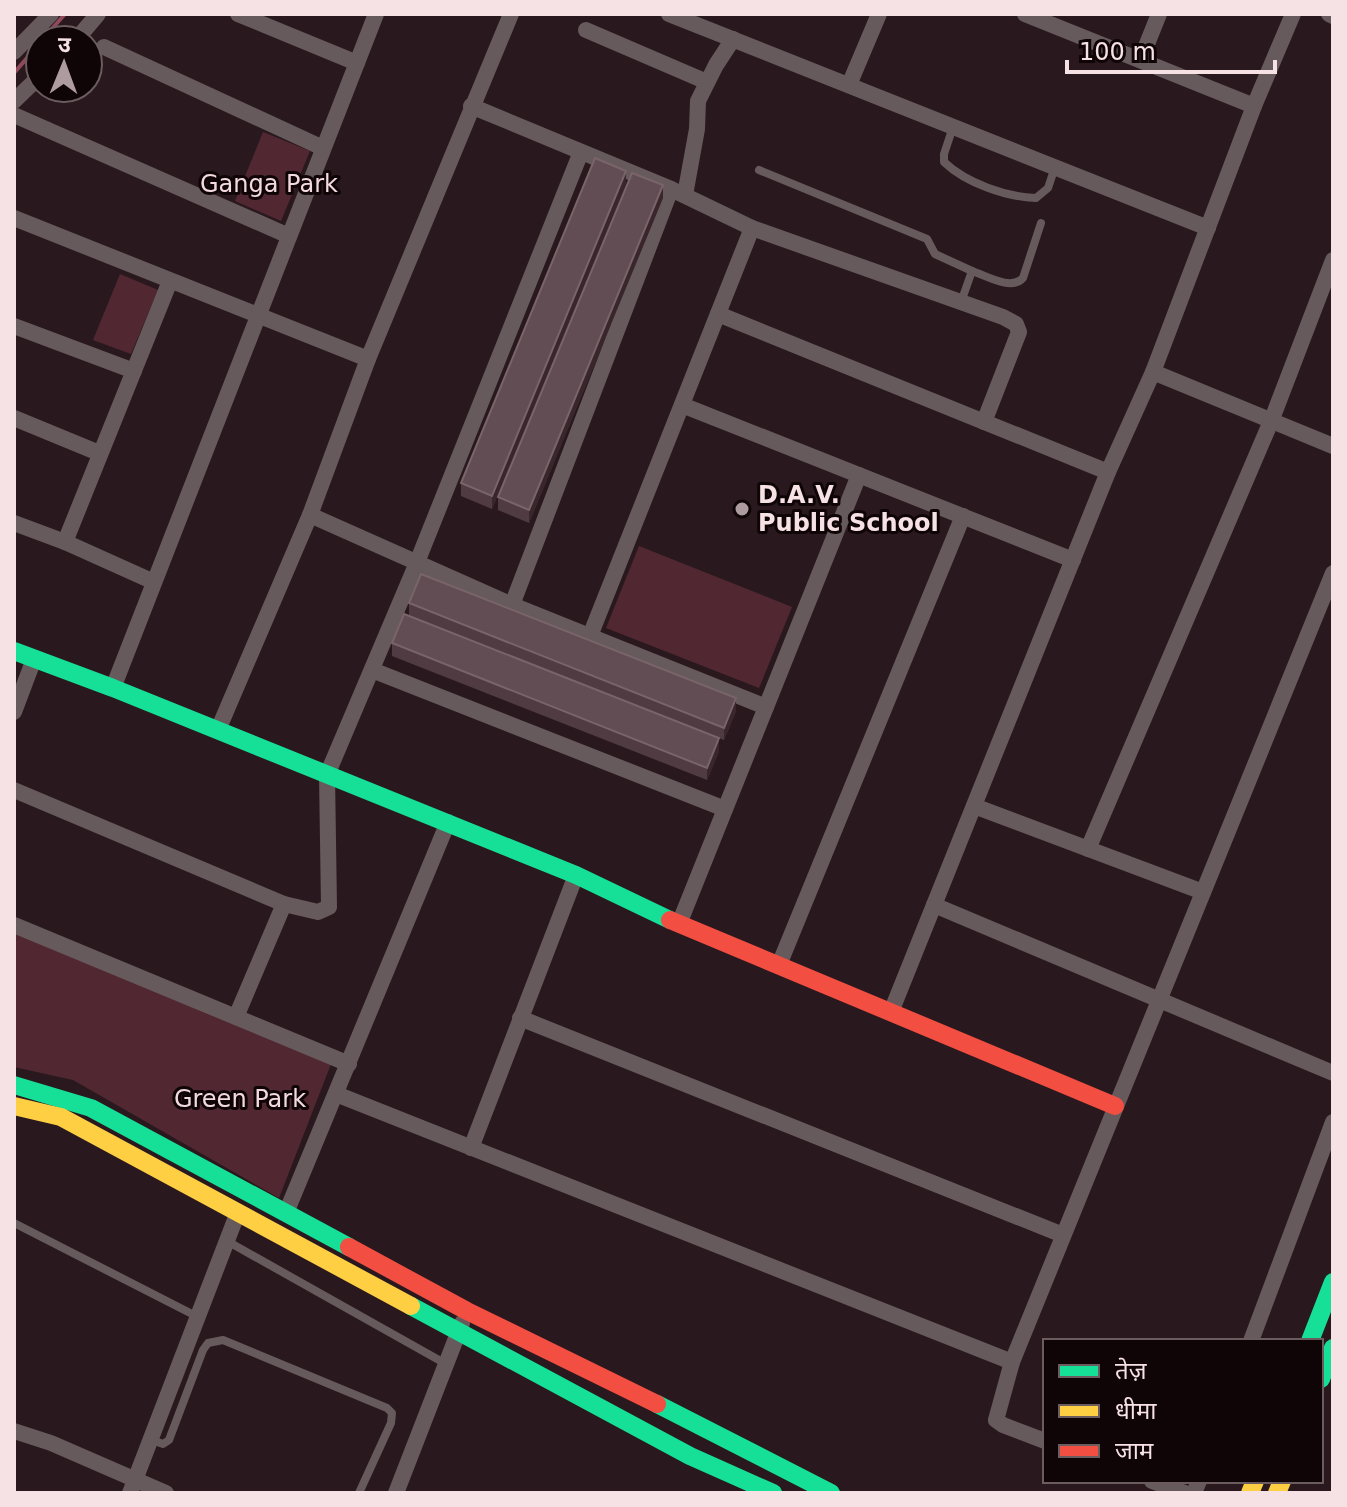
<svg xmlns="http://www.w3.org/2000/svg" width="1347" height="1507" font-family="'DejaVu Sans','Noto Sans Devanagari',sans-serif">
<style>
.green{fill:#512832}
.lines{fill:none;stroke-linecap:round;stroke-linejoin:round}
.stream{stroke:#8f495a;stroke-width:4}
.lane{stroke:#665a5c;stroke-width:8}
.street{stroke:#665a5c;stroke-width:16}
.fast{stroke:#16e098;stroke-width:18}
.slow{stroke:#ffcf43;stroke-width:18}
.jam{stroke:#f24e42;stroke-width:18}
.wall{fill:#503b42}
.shaded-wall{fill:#39262c}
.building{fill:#624d54;stroke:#79646a;stroke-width:2}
.poi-dot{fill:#ae9b9f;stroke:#0f0406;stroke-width:3}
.labels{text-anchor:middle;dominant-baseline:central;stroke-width:6;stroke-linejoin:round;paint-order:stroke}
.park-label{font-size:24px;fill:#f2dade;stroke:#0f0406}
.poi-label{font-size:24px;font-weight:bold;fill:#f6e1e5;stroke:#0f0406;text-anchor:start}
</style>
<rect width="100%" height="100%" fill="#29191e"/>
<g class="green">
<path d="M263,132L310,151L281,221L235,201Z"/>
<path d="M120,274L158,290L131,354L93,340Z"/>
<path d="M639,546L792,607L759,688L606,628Z"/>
<path d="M14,933L331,1064L279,1198L73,1080L14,1067Z"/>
</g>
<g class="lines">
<g class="stream">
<path d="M42,40L65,14"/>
<path d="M14,73L40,43"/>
</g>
<g class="lane">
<path d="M953,127L944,154V162C966,183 1006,197 1036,198L1048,188L1055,167"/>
<path d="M759,170L927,239L935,254L972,271L961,302"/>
<path d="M972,271C987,276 1011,291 1023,278L1041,223"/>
<path d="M14,1223L198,1317"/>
<path d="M227,1241L446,1364"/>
<path d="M152,1440L163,1444L169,1440L203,1350L208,1343L223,1340L387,1408L392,1413L391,1423L359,1493"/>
</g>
<g class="street">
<path d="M238,14L357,63"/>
<path d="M669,14L1208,228"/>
<path d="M1025,14L1254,106"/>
<path d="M1329,14L1333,16"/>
<path d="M586,30L707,82"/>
<path d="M76,40L98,14"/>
<path d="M104,47L323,148"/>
<path d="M14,52L51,14"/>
<path d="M1141,59L1159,14"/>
<path d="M849,85L879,14"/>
<path d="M14,101L40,76"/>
<path d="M471,106L671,189L752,228L1003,317L1016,324L1019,332L984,422"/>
<path d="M14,115L289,236"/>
<path d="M685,195L697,129L698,101L716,65L733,39"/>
<path d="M14,218L368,359"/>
<path d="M718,314L1108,472"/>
<path d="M14,326L134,371"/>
<path d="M1153,372L1333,446"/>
<path d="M682,405L1073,560"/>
<path d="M14,418L99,453"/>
<path d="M310,515L512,605L766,707"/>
<path d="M14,523L65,542L154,582"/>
<path d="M65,542L170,281"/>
<path d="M512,605L671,189"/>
<path d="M590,636L752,228"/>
<path d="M372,670L725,809"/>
<path d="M113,688L376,14"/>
<path d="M14,712L34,659"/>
<path d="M218,730L310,515L368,359L511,14"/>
<path d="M14,790L284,904L318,912L329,907L327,775L416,565L581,152"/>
<path d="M974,806L1203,892"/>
<path d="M1088,849L1272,419L1333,260"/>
<path d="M934,905L1333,1073"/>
<path d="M679,924L859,475"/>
<path d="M14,925L349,1064"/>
<path d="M779,965L963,516"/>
<path d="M891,1012L1108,472L1153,372L1254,106L1293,14"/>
<path d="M236,1017L284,904"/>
<path d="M520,1018L1063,1235"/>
<path d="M336,1094L1012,1362"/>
<path d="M471,1148L576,875"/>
<path d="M286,1213L448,822"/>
<path d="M1251,1341L1333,1122"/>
<path d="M14,1431L51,1443L166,1493"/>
<path d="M1045,1441L1003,1425L996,1420L1012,1362L1333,573"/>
<path d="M1152,1481L1185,1493"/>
<path d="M130,1493L238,1212"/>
<path d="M396,1493L462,1323"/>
<path d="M1194,1493L1199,1481"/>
</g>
<g class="fast">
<path d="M14,651L113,688L576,875L670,920"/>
<path d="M14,1085L91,1108L349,1247"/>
<path d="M411,1306L690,1456L773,1493"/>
<path d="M1310,1341L1333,1282"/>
<path d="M1321,1379L1333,1348"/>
<path d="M657,1404L831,1493"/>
</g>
<g class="slow">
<path d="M14,1106L61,1117L411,1306"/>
<path d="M1250,1493L1255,1481"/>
<path d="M1277,1493L1282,1481"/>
</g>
<g class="jam">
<path d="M670,920L1115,1106"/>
<path d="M349,1247L467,1311L657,1404"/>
</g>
</g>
<g class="wall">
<path d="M626,184L492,509L461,496V483Z"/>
<path d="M663,198L529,523L498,510V497Z"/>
<path d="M409,603L736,711L724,740L719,738V751L707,780L392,656V643L409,616Z"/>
</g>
<g class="shaded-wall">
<path d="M626,171V184L492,509V496Z"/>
<path d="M663,185V198L529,523V510Z"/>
<path d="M736,698V711L724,740V728Z"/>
<path d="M719,738V751L707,780V768Z"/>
</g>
<g class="building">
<path d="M595,158L626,171L492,496L461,483Z"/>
<path d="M632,173L663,185L529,510L498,497Z"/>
<path d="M421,574L736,698L724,728L409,603Z"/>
<path d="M404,614L719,738L707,768L392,643Z"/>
</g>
<circle class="poi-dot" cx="742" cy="509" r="8"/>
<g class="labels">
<g class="park-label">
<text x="269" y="184">Ganga Park</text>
<text x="240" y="1099">Green Park</text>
</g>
<g class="poi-label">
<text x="758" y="495">D.A.V.<tspan x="758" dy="28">Public School</tspan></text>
</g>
</g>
<rect width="1347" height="1507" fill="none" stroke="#f6e1e5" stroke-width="32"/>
<rect x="1043" y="1339" width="280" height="144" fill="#0f0406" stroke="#6b5c5f" stroke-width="2"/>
<rect x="1059" y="1365" width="40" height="12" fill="#16e098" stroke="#6b5c5f" stroke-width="2"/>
<text x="1115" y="1379" font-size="24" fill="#f6e1e5">तेज़</text>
<rect x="1059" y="1405" width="40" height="12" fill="#ffcf43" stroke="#6b5c5f" stroke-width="2"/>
<text x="1115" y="1419" font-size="24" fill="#f6e1e5">धीमा</text>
<rect x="1059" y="1445" width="40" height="12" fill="#f24e42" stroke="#6b5c5f" stroke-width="2"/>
<text x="1115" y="1459" font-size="24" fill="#f6e1e5">जाम</text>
<g transform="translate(64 64) rotate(1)"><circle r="38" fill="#0f0406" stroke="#6b5c5f" stroke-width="2"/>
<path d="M0-6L14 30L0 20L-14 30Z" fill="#ae9b9f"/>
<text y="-12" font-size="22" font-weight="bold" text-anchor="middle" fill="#f6e1e5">उ</text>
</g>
<path d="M1067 60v12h208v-12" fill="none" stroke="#f6e1e5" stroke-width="4"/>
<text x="1079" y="60" font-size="24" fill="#f6e1e5" stroke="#0f0406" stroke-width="6" paint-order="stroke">100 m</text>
</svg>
